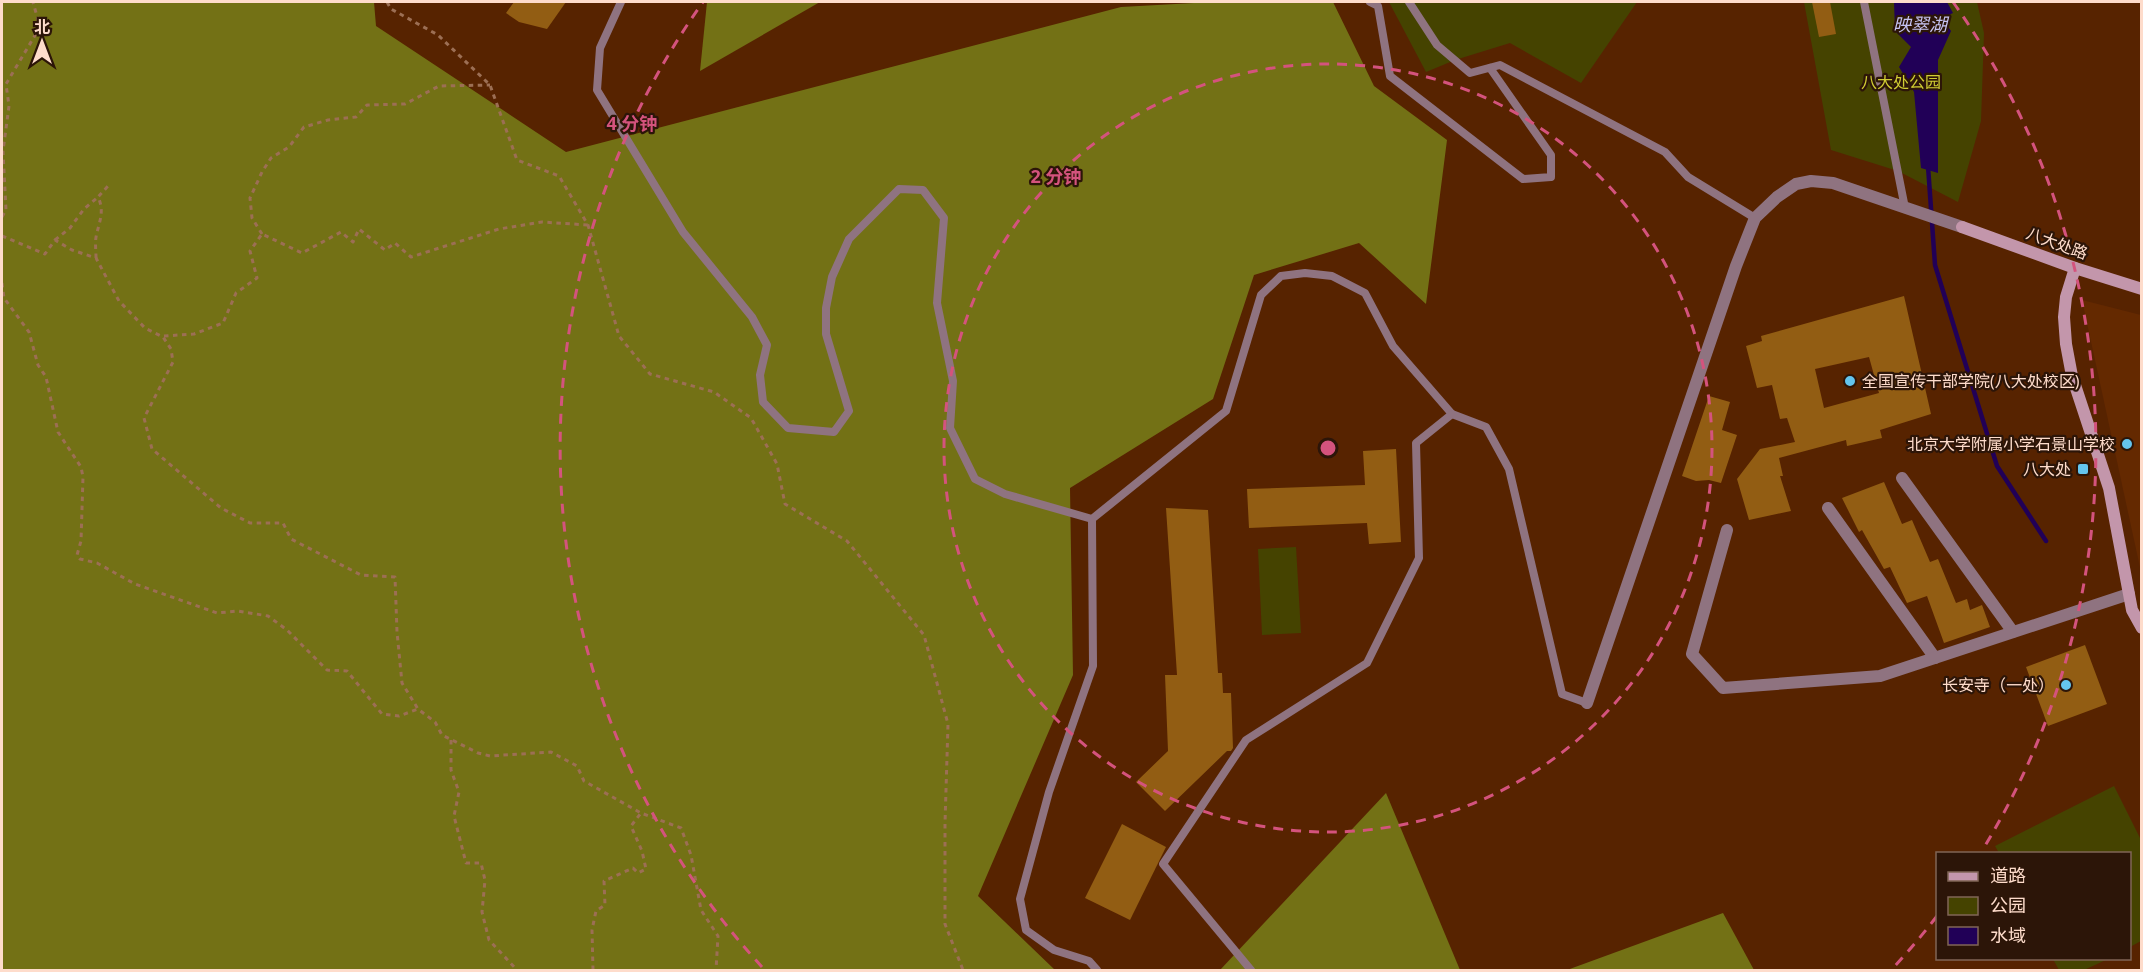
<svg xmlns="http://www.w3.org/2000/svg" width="2143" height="972" font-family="'Open Sans','Noto Sans SC',sans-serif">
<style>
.built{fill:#642900}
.green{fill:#454300}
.forest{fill:#737115}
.water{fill:#210057}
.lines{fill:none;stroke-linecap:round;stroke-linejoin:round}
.stream{stroke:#210057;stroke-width:4.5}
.building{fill:#925d13;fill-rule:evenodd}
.path{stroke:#9c6f54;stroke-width:3;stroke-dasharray:4.5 4.5;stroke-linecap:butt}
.lane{stroke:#8f7380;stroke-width:8}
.street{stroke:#8f7380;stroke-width:12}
.secondary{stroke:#c396ab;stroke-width:12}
.ring{fill:none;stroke:#d4537d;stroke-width:3;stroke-dasharray:10 8}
.poi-dot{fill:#64c5ee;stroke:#2c1508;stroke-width:2}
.labels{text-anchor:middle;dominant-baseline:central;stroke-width:4.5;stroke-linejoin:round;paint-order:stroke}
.park-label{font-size:16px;fill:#d0cd33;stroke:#2c1508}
.street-label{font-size:16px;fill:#fedccb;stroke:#2c1508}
.poi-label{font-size:16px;fill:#fedccb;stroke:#2c1508;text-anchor:end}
.water-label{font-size:18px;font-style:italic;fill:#c5c2f1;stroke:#2c1508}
.centre{fill:#d4537d;stroke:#2c1508;stroke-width:3}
.ring-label{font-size:18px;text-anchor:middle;font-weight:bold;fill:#d4537d;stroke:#2c1508;stroke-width:4.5;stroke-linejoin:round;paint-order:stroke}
</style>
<rect width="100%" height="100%" fill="#572300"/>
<path class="built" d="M2082,300L2141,315V572Z"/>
<g class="green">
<path d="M1389,2H1637L1581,83L1510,43L1455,60L1426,72Z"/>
<path d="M1804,2H1977L1984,33L1981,121L1958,202L1898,171L1831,150Z"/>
<path d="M1296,547L1301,633L1262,635L1258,549Z"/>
<path d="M2114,786L2141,840V941L2130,947V854L1999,853L1995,846Z"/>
<path d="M2053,959H2108L2084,970H2059Z"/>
</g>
<g class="forest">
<path d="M2,2H374L376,26L566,152L1121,7L1212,2H1333L1374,86L1447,140L1426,304L1359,243L1254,275L1213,399L1070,488L1073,675L978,896L1055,970H2Z"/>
<path d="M707,2H820L700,71Z"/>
<path d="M1386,793L1460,970H1220Z"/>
<path d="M1723,913L1754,970H1567Z"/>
</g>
<path class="water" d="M1894,2H1947L1953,13L1942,18L1951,31L1938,60V173L1921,168L1914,92L1899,67L1911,47L1895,31Z"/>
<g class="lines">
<path class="stream" d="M1928,166L1935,265L1997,466L2046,541"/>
</g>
<g class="building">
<path d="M514,2H566L547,29L519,22L506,13Z"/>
<path d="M1812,2H1830L1836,34L1819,37Z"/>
<path d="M1904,296L1931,414L1880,430L1882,438L1847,446L1846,440L1779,458L1783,476H1780L1791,511L1749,520L1737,479L1760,449L1795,442L1787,418L1780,419L1772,385L1757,388L1746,346L1762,341L1761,336ZM1869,357L1879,393L1824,408L1815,369Z"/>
<path d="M1709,396L1730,402L1722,430L1737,435L1721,483L1709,480L1696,481L1682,476Z"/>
<path d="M1396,449L1401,542L1369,544L1367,523L1249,528L1247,489L1365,485L1363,451Z"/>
<path d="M1884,482L1902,524L1912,520L1930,562L1938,559L1956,603L1967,599L1970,610L1982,605L1990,627L1944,643L1927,596L1907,603L1890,567L1884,569L1862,530L1859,532L1842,498Z"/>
<path d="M1166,508L1208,510L1218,673H1222L1223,693H1231L1233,748L1231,751H1227L1165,811L1136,782L1168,751L1165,675H1177Z"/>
<path d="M2085,645L2107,704L2048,726L2026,667Z"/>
<path d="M1122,824L1166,847L1130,920L1085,898Z"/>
</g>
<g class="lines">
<g class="path">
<path d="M387,2L391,9L438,35L490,85L517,160L559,176L588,225L619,336L650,374L714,392L751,418L777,464L785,504L847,541L924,635L948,724L945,823V924L963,970"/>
<path d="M2,217L6,210L3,151L9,106L6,84L40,27L33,2"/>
<path d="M262,234L252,218L250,198L262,172L271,158L289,147L304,127L328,120L356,117L367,105L405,104L439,86L490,85"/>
<path d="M2,236L45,254L55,240L72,250L96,258L119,301L145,328L163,337L171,349L173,362L144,418L152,449L221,508L250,523H283L291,539L361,575L395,577L397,632L402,683L418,709L435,722L442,735L478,753L490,756L551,752L577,766L584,781L641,813L681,828L691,855L701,910L718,936L716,970"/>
<path d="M55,240L70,228L84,209L98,197"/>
<path d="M96,258C96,251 95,244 96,237C99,222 105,212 98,197L108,186"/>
<path d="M2,283L4,298L29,332L38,365L46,377L58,432L81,467L83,477L81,541L77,555L80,559L97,563L135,584L217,613L238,611L268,616L287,630L327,670L347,671L382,714L399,716L418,709"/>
<path d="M164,336L194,334L223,323L236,293L257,278L250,251L262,234L302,253L341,232L353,242L359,229L385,250L395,243L411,257L499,229L542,222L588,225"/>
<path d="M451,740V770L459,792L454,816L466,863H481L485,880L482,912L489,940L517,970"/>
<path d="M593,970L592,930L596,911L605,905L604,881L633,868L638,873L646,869L642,851L631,826L641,813"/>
</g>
<g class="lane">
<path d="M621,2L600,48L597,90L683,232L752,317L767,345L760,375L763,402L788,428L834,432L849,411L826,334V308L832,277L849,239L899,189L923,190L944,218L937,303L953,381L950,428L975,479L1005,494L1092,519"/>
<path d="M1370,2L1378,6L1390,76L1523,179L1551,177V155L1490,68"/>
<path d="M1409,2L1437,45L1470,73L1500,65L1665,152L1688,177L1755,218"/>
<path d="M1864,2L1905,208"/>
<path d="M1097,970L1089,961L1054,950L1026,930L1020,899L1049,792L1093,666L1092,519L1226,411L1261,295L1281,276L1305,273L1332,276L1365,293L1393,346L1452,414"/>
<path d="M1251,970L1163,864L1246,740L1367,663L1419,558L1416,443L1452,414L1486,427L1509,469L1562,694L1587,703"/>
</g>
<g class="street">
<path d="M1902,478L2013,632"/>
<path d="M1828,508L1935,658"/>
<path d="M1727,530L1692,654L1723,688L1880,676L2129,594"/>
<path d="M1587,703L1736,266L1755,218L1777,197L1796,184L1811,181L1833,183L1962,227"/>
</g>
<g class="secondary">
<path d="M1962,227L2075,268L2142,289"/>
<path d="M2075,268L2066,297L2064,317L2066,344L2072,376L2109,488L2132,610L2142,628"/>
</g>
</g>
<g class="ring">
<circle cx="1328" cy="448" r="384"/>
<path d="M1937 916A768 768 0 0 1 1894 967M762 967A768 768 0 0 1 703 2M1953 2A768 768 0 0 1 1983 849"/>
</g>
<g class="poi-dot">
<circle cx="1850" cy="381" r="6"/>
<circle cx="2127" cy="444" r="6"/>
<rect x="2077" y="463" width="12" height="12" rx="3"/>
<circle cx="2066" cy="685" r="6"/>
</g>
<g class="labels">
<g class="park-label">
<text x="1901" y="82">八大处公园</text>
</g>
<g class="street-label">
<text transform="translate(2057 243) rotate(20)">八大处路</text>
</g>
<g class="poi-label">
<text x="1862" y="381" text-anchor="start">全国宣传干部学院(八大处校区)</text>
<text x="2115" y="444">北京大学附属小学石景山学校</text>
<text x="2071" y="469">八大处</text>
<text x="2054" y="685">长安寺（一处）</text>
</g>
<g class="water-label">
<text x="1920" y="24">映翠湖</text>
</g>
</g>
<circle cx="1328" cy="448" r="9" class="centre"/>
<g class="ring-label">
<text x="632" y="130">4 分钟</text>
<text x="1056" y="183">2 分钟</text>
</g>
<rect width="2143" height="972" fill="none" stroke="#fedccb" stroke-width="6"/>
<rect x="1936" y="852" width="195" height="108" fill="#2c1508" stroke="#806556" stroke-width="1.5"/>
<rect x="1948" y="872" width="30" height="9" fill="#c396ab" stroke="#806556" stroke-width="1.5"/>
<text x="1990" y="882" font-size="18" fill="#fedccb">道路</text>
<rect x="1948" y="897" width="30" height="18" fill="#454300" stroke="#806556" stroke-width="1.5"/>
<text x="1990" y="912" font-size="18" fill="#fedccb">公园</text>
<rect x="1948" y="927" width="30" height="18" fill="#210057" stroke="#806556" stroke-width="1.5"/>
<text x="1990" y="942" font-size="18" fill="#fedccb">水域</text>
<g transform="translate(42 42)" stroke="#2c1508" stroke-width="4.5" paint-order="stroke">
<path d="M0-4.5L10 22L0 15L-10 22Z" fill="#fedccb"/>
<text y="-9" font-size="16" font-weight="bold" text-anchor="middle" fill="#fedccb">北</text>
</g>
</svg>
